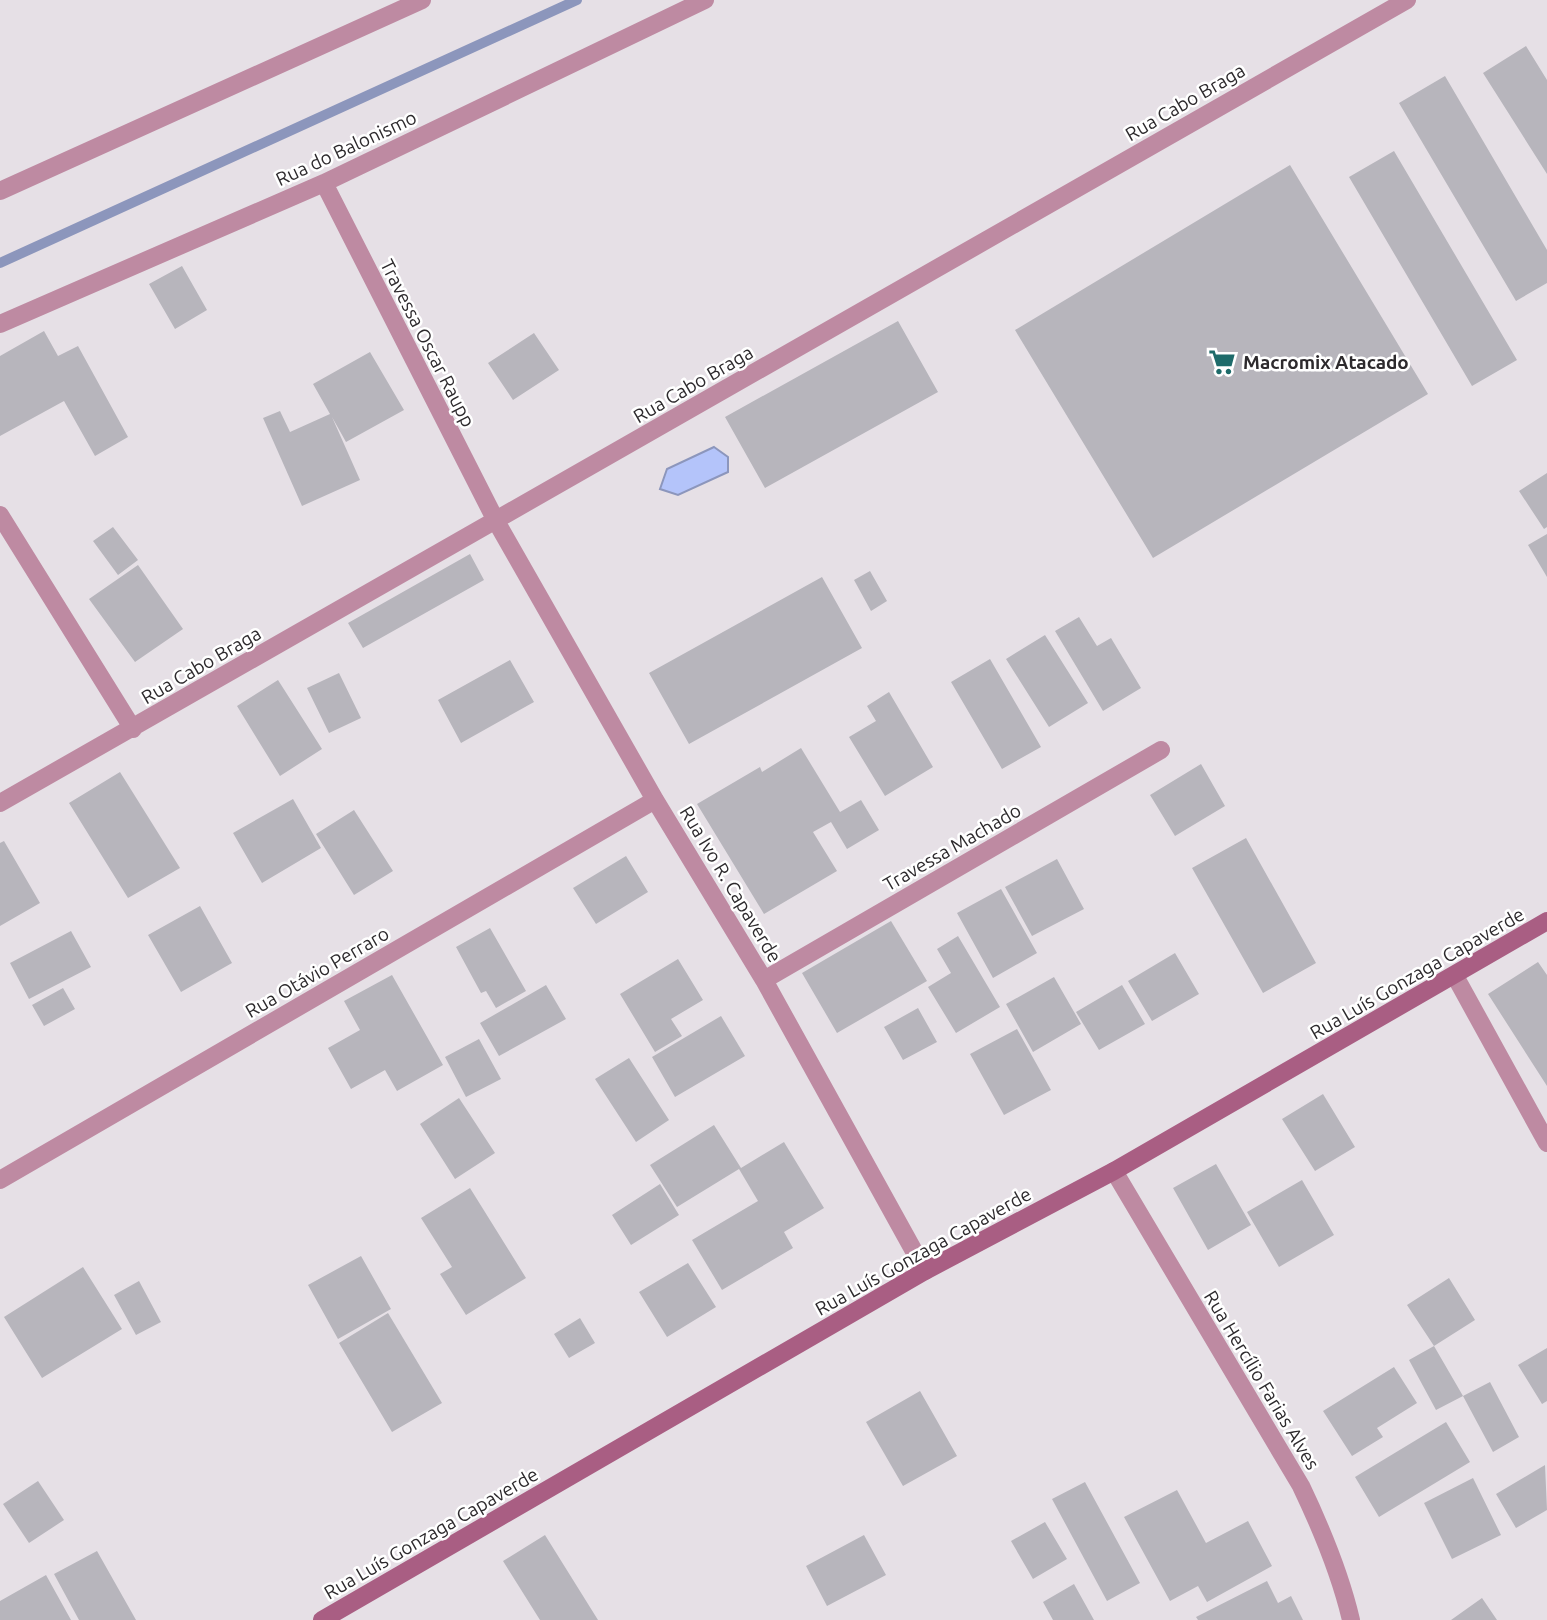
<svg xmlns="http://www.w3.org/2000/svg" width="1547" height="1620" viewBox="0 0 1547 1620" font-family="Ubuntu,sans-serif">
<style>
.water{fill:#b4c4fa;stroke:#8c96bc;stroke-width:2}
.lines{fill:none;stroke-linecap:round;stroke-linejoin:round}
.stream{stroke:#8c96bc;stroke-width:10}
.building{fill:#b7b5bc}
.street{stroke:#be8aa2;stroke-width:18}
.secondary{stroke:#a95e83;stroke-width:18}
.labels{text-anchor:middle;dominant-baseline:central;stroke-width:5;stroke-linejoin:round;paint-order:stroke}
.street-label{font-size:19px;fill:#2d2a2d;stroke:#fff}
.poi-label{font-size:19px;font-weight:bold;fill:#2d2a2d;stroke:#fff;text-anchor:start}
</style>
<rect width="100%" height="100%" fill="#e6e0e6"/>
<path class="water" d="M714 447 728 457V472L678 495 660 489 667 469Z"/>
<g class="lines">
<path class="stream" d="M0 263 577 0"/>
</g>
<path class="building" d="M1526 46 1547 80V174L1483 73Z
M1445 76 1547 250V283L1516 301 1399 103Z
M1394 151 1517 360 1472 386 1349 177Z
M1290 165 1428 394 1153 558 1015 330Z
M182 266 207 310 175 329 149 284Z
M898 321 938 392 765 488 725 417Z
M44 331 58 356 78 346 128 437 95 456 64 401 0 436V356Z
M534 333 559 370 513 400 488 363Z
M370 352 404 410 346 442 332 417 360 480 302 506 263 418 280 411 290 432 330 414 313 384Z
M1547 473V527L1544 529 1519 491Z
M113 527 138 560 118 575 93 541Z
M1547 534V577L1528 545Z
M470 554 484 580 363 648 348 623Z
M138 565 183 629 135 662 89 599Z
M870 571 887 601 871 611 854 580Z
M822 577 862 648 689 744 649 673Z
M1079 617 1097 646 1111 638 1141 688 1103 711 1055 631Z
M1045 635 1088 703 1049 727 1006 659Z
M990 659 1041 747 1002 769 951 682Z
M510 660 534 702 461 743 438 700Z
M339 673 361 718 329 733 307 688Z
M278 680 322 749 280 776 237 706Z
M889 692 933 767 885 796 849 737 876 721 867 706Z
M801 748 840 812 861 800 879 830 847 849 831 822 813 832 837 871 764 914 697 804 760 767 762 772Z
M1201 764 1225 806 1175 836 1150 795Z
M120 772 180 868 128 898 69 803Z
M293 799 321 848 262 883 233 833Z
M354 810 393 871 354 895 316 834Z
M1246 838 1316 963 1263 993 1192 868Z
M4 841 40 903 0 926V843Z
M626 856 648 892 596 924 573 888Z
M1057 859 1084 909 1032 936 1005 887Z
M1001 889 1037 953 993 978 957 913Z
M200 906 232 963 181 992 148 935Z
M891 921 927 981 837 1033 802 973Z
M490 928 526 991 496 1008 486 991 481 993 456 947Z
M71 931 91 967 29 999 10 963Z
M958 936 1000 1007 956 1033 928 987 951 973 937 949Z
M1175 953 1199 994 1152 1021 1128 981Z
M678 959 703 1000 671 1019 682 1036 655 1052 620 994Z
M1538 962 1547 975V1086L1488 994Z
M392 975 443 1065 397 1091 385 1070 351 1089 328 1048 360 1030 344 1001Z
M1054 977 1081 1024 1033 1052 1006 1004Z
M546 985 566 1019 499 1056 480 1023Z
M1122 985 1145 1024 1099 1050 1076 1012Z
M63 988 75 1009 44 1026 32 1005Z
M918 1008 937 1042 903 1060 884 1027Z
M721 1016 745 1056 675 1097 652 1057Z
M1017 1029 1051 1090 1004 1115 970 1054Z
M479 1039 501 1079 466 1097 445 1057Z
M629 1058 669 1120 636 1142 595 1079Z
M1323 1094 1355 1147 1315 1171 1282 1119Z
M459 1098 495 1153 455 1179 420 1124Z
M714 1125 741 1168 784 1142 824 1208 784 1232 793 1248 722 1290 692 1240 758 1201 739 1169 677 1207 650 1165Z
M1216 1164 1251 1225 1208 1250 1173 1188Z
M1302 1180 1334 1235 1279 1267 1247 1212Z
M660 1184 679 1215 631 1245 612 1215Z
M470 1188 526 1278 466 1315 440 1274 452 1267 421 1218Z
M361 1256 391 1309 338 1339 308 1285Z
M688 1263 716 1307 667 1337 639 1292Z
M83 1267 122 1329 42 1378 4 1317Z
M1449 1278 1475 1320 1434 1346 1463 1396 1490 1382 1519 1437 1493 1452 1463 1396 1436 1410 1409 1360 1434 1346 1407 1305Z
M139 1281 161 1322 136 1335 114 1295Z
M388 1313 442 1403 392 1432 339 1343Z
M580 1318 595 1343 569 1358 554 1334Z
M1547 1348V1401L1542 1404 1518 1365Z
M1394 1367 1417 1403 1377 1428 1383 1437 1352 1456 1323 1411Z
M920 1391 957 1456 903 1486 866 1422Z
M1446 1422 1470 1462 1379 1517 1355 1477Z
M1545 1465 1547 1510 1516 1528 1496 1494Z
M1473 1478 1501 1535 1452 1559 1424 1503Z
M38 1481 64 1520 29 1543 3 1504Z
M1085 1482 1140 1583 1107 1601 1052 1499Z
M1177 1490 1206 1543 1248 1521 1272 1566 1207 1602 1198 1586 1170 1601 1124 1517Z
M1045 1522 1067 1559 1033 1579 1011 1541Z
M545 1535 598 1620H540L503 1561Z
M864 1535 886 1575 827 1606 806 1566Z
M97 1551 136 1620H79L54 1574Z
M46 1575 71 1620H0V1601Z
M1267 1581 1278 1603 1291 1596 1303 1620H1198L1196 1617Z
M1074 1584 1094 1620H1053L1043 1602Z
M1482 1598 1497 1620H1451Z"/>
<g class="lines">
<path class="street" d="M324 183 496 521 655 800 764 980 925 1271
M0 191 422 0
M0 324 324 183 705 0
M0 515 133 729
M0 803 1407 0
M1455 976 1547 1143
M764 980 1161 750
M1114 1171 1301 1486C1322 1530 1340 1573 1351 1620
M0 1180 655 800"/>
<path class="secondary" d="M322 1620 925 1271 1114 1171 1547 921"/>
</g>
<defs>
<symbol id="supermarket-bare" viewBox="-9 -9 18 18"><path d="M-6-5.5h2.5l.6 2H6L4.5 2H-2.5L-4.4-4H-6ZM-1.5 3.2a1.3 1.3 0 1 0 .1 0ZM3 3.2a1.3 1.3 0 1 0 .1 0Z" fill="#1e6b6a" stroke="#fff" stroke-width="2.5" paint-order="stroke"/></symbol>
</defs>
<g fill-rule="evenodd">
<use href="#supermarket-bare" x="1203" y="343" width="38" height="38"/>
</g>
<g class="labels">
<g class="street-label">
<text transform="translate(1185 102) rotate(-30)">Rua Cabo Braga</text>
<text transform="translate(346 148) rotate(-25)">Rua do Balonismo</text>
<text transform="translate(428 343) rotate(63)">Travessa Oscar Raupp</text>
<text transform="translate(693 384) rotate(-30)">Rua Cabo Braga</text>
<text transform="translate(201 665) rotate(-30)">Rua Cabo Braga</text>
<text transform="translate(952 847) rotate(-30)">Travessa Machado</text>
<text transform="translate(731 884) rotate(59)">Rua Ivo R. Capaverde</text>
<text transform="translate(317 972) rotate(-30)">Rua Otávio Perraro</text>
<text transform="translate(1417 973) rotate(-30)">Rua Luís Gonzaga Capaverde</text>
<text transform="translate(923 1251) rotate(-29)">Rua Luís Gonzaga Capaverde</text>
<text transform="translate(1262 1380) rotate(59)">Rua Hercílio Farias Alves</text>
<text transform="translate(431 1533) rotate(-30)">Rua Luís Gonzaga Capaverde</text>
</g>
<g class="poi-label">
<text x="1243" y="362">Macromix Atacado</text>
</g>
</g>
</svg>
